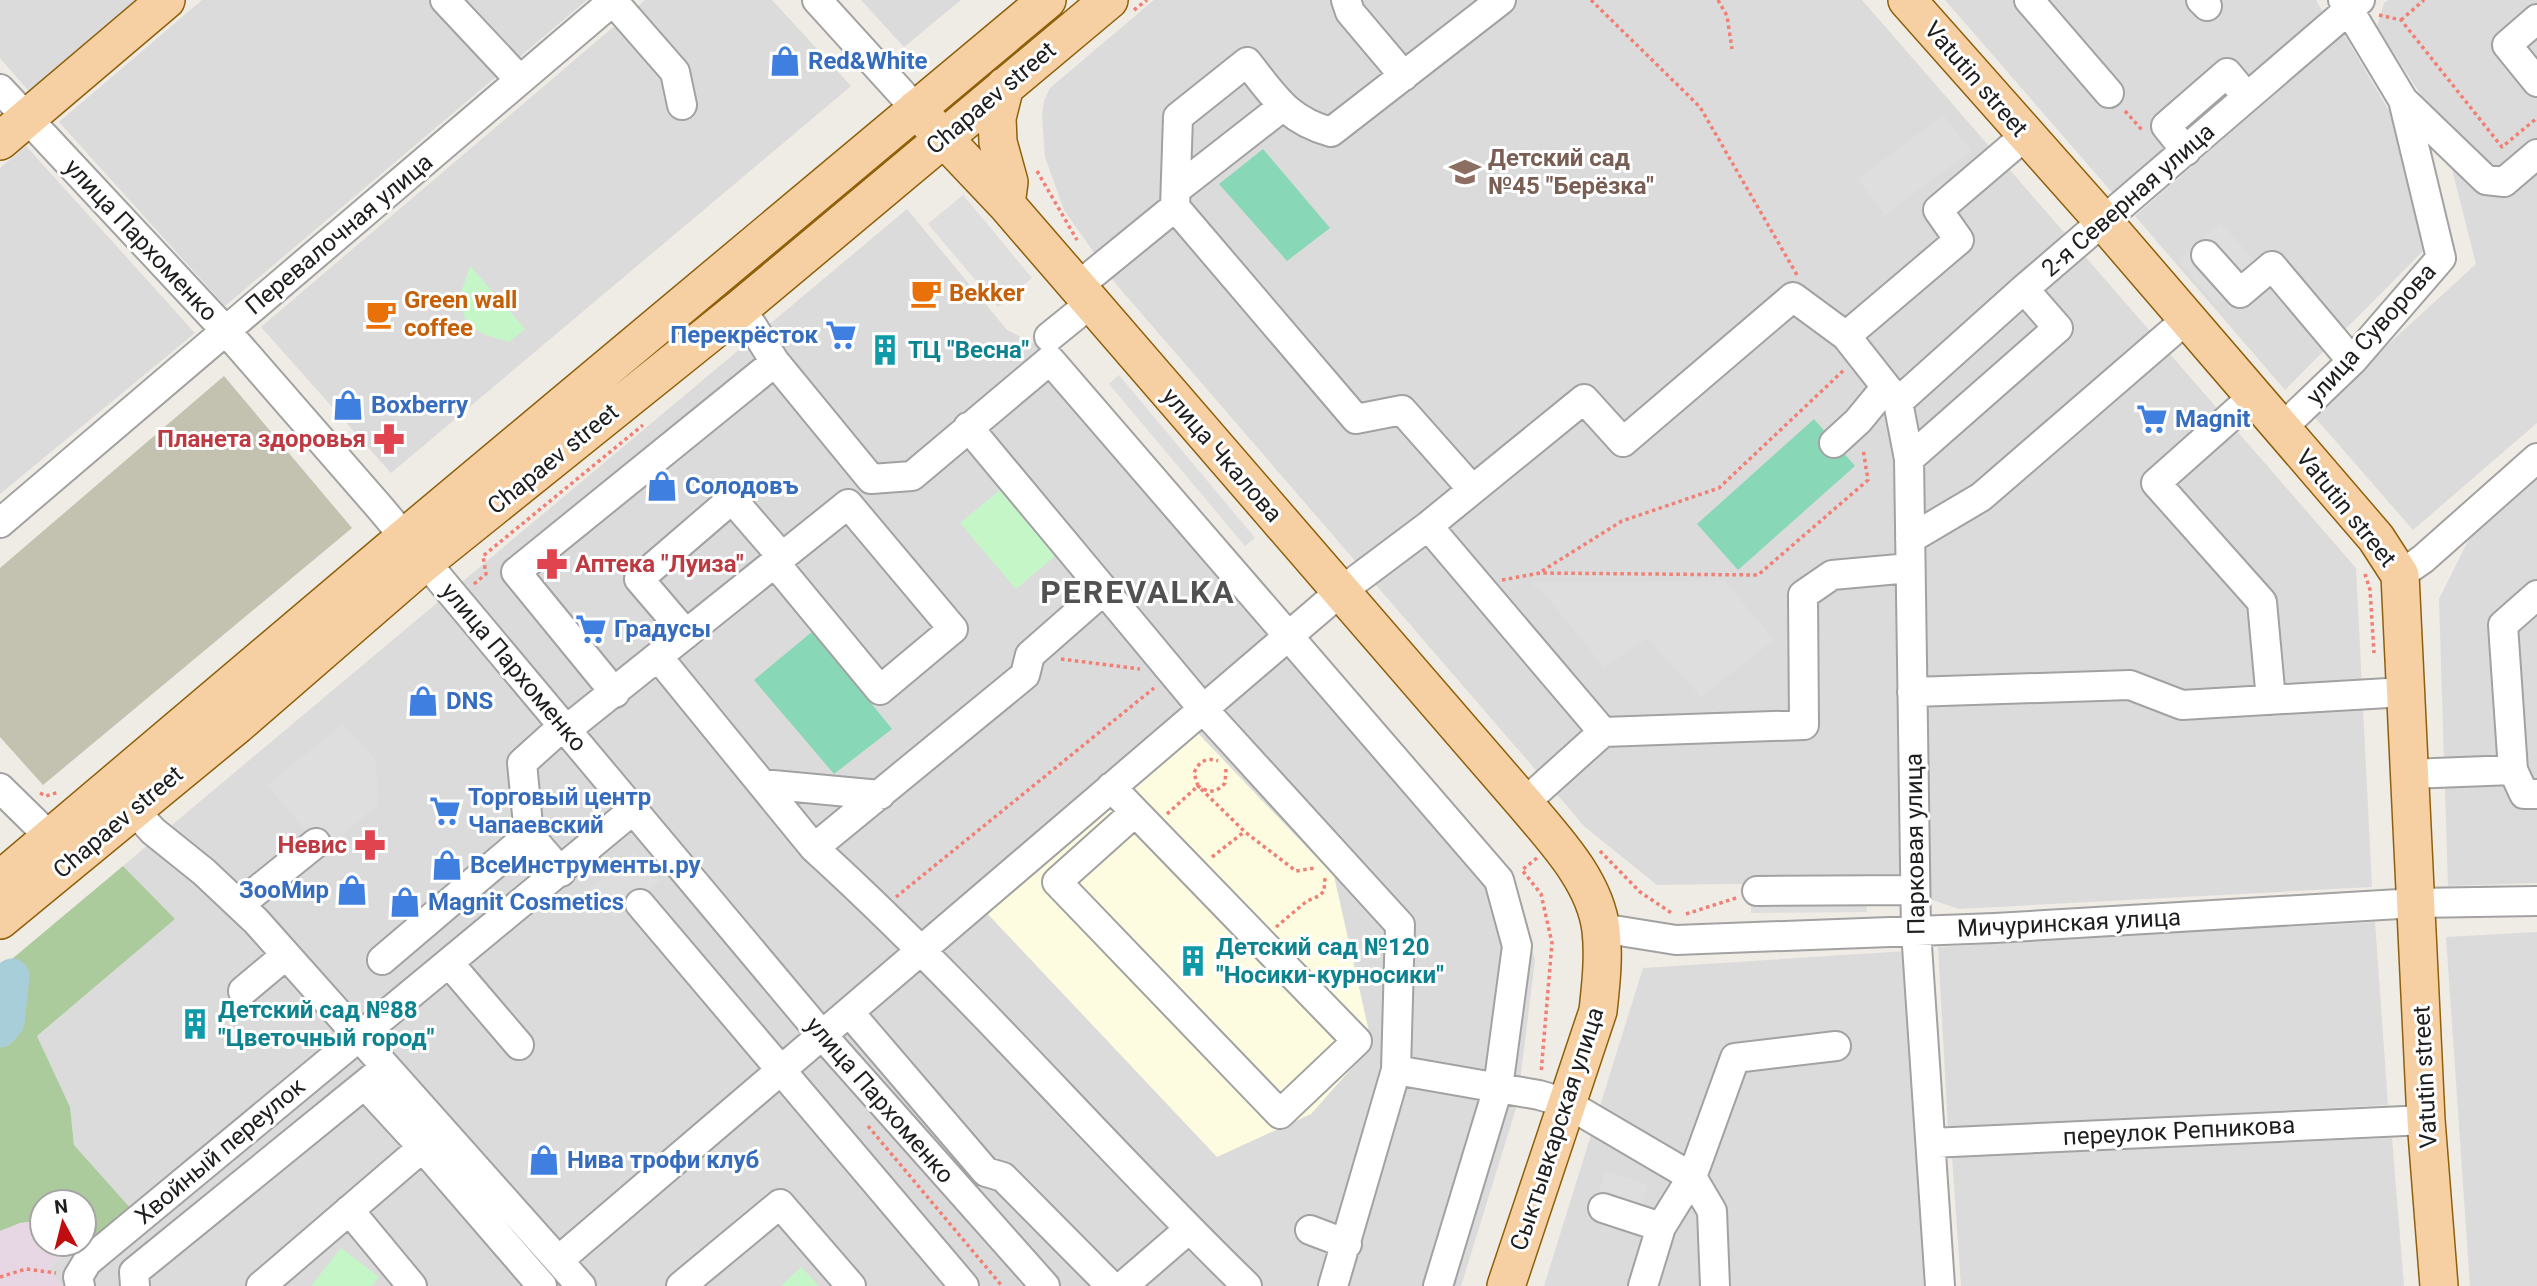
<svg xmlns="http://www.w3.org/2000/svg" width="2537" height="1286" viewBox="0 0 2537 1286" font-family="Roboto,sans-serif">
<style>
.residential{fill:#dcdbdb}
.industrial{fill:#e7d7e4}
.education{fill:#fdfce0}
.construction{fill:#c3c2b1}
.forest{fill:#abcb9c}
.park{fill:#c5f6c8}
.pitch{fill:#88d8b8}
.parking{fill:#dedede}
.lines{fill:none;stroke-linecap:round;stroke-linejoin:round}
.river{stroke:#a8cfd9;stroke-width:35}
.minor-casing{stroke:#a2a2a2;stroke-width:32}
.major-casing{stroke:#8f600a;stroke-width:40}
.path{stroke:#f17f74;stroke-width:3.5;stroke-dasharray:3.5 3.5;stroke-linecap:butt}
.minor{stroke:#fff;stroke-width:28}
.major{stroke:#f6d0a3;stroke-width:37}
.labels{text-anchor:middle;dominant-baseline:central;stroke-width:6;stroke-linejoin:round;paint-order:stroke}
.shop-label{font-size:24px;font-weight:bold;fill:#366cbe;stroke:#fff;text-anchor:start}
.street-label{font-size:24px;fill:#1e1e1e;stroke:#fff}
.education-label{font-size:24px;font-weight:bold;fill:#785e54;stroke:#fff;text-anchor:start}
.food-label{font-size:24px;font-weight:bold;fill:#c56008;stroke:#fff;text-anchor:start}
.culture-label{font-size:24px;font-weight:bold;fill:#0d838f;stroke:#fff;text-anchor:start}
.health-label{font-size:24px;font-weight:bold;fill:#be3a42;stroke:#fff;text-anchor:end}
.district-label{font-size:32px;font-weight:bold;letter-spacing:2px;fill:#515151;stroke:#fff}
</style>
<rect width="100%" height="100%" fill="#efebe5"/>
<path class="residential" d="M0 0H144L32 95 0 58Z
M202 0H587L225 306 59 122Z
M645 0H772L851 86 391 473 261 327Z
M861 0H961L904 47Z
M1154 0H1862L2356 568 2372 887 1959 909 1880 882 1657 885 1585 827 1116 284 1064 210 1045 157 1042 116 1044 101 1050 88Z
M1945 0H2316L2325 16 2116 197Z
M2388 0H2537V423L2413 530 2312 414 2476 264 2441 126 2377 27 2384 3Z
M2344 34 2392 116 2424 250 2285 390 2135 216Z
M26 146 195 333 0 494V168Z
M907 209 1007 330 1063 358 1512 876 1535 960 1517 1105 1461 1286H63L47 1269 78 1244 84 1243 93 1247 133 1211 74 1145 70 1107 37 1036 175 919 123 866Z
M2537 480V883L2448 886 2439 599 2469 539Z
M2375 922 2388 1105 1948 1128 1938 947Z
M2537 932V1286H2470L2446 937Z
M1907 951 1923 1185 1926 1286H1544L1643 968Z
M2392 1138 2404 1286H1961L1952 1156Z"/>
<path class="industrial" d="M42 1220V1244H78L48 1268 63 1286H0V1231L20 1223Z"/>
<path class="education" d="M1192 727 1334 876 1372 1045 1311 1114 1217 1157 983 909Z"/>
<path class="construction" d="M224 376 352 528 43 785 0 737V568Z"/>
<path class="forest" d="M123 866 175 919 37 1036 70 1107 74 1145 133 1211 93 1247 84 1243V1202H42V1220L20 1223 0 1231V969Z"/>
<path class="park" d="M470 266 525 329 509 342 485 335 466 324 460 296Z
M1000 490 1055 556 1016 589 960 523Z
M341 1248 379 1277 372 1286H311Z
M801 1267 819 1286H781Z"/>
<path class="pitch" d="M1263 149 1330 228 1287 261 1219 184Z
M1814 419 1855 466 1738 570 1697 524Z
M813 631 892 729 834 774 754 680Z"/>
<path class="parking" d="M1943 115 1971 151 1885 215 1858 179Z
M963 195 1032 278 998 307 928 224Z
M2221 223 2261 268 2217 306 2178 260Z
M1119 375 1255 538 1245 546 1109 384Z
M1725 581 1774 640 1701 697 1647 638 1604 667 1547 597 1530 582Z
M343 724 376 760 378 804 324 852 267 785Z
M634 852 661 880 615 917 589 889Z
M1751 895H1866L1867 912 1751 913Z
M1606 1171 1648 1185 1633 1226 1591 1211Z"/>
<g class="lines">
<path class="river" d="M0 1030 7 1022 12 976"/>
<defs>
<path id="minor" d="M445 0 520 80
M817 0 916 109
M1346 0 1350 12 1404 76
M2029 0 2109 93
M2201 0 2207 6
M613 1 675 72 682 105
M2537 19 2507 45 2537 82
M0 89 226 331 381 509 822 1035 1045 1286
M2403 100 2486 180 2504 182 2537 154
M2186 151 2166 126 2227 73 2247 97
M1177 189 1282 107
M1175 207 1356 419 1402 410 1472 489
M2206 255 2240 293 2272 266 2352 361
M1077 287 1175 207 1178 117 1247 62C1274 96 1287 120 1331 132L1501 0
M1846 336 1959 240 1938 210 2026 135
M1049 337 1091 303
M775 362 871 479 912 476 1050 360 1499 880 1517 946 1498 1088 1438 1286
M2254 396 2156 483 2262 602 2271 700
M1898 402 2024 289 2360 0
M968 427 1203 709 1400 925 1396 1070 1333 1286
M2281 429 2352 361 2441 258 2403 100 2343 0
M1834 443 1858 421 1886 387
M1909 459 2058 328 2024 289
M0 523 614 0
M1428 526 1603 732 1524 803
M1910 539 1981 497 2187 319
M2400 575 2423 559 2537 458
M686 634 639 579 732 499 782 557
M659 658 814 848 1025 675 1030 655 1104 590
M1912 692 2130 685 2182 705 2405 692
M615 693 516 572 775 362 741 308
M566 730 848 504 953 629 880 690 775 563
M1603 732 1804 725 1803 595 1832 575 1910 568
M2513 770 2503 625 2537 595
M2409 774 2513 770 2524 794H2537
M762 784 880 795
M1111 787 1357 1041 1280 1114 1057 882 1134 813
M0 788 50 837
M134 810 153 831 204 872 256 921 581 1286
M814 848C966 986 1100 1143 1247 1286
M561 872 529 835 522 763 563 726
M1757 891 1915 890
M640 904 964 1286
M239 905 316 843
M1601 928 1676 940 1995 928 2416 903 2537 901
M382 960 529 835
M449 963 519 1045
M243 991 286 955
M849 1012 986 1172 1003 1177 1111 1286
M1396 1070 1539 1095 1566 1103 1692 1177 1712 1211 1715 1286
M365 1085 423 1148 542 1286
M1931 1143 2426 1120
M1603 1208 1661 1227
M349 1210 412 1286
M1310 1230 1347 1244
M559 1260 1340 592 1428 526 1584 399 1623 442 1793 297 1846 336 1898 402 1909 459 1916 931 1940 1286
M80 1286 78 1277 87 1262 99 1252 633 810
M135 1286 134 1272 386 1067
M261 1286 437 1135
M681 1286 780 1204 851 1286
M1123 1286 1189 1229
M1643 1286 1661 1227 1692 1177 1735 1058 1836 1046"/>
<path id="major" d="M1907 0 2104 222 2376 538 2400 575 2426 1120 2439 1286
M1005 86 997 118 998 142 1009 182 1006 204
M916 109 1006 204 1524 803C1555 840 1595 881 1601 930 1604 957 1601 984 1598 1011L1506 1286
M0 141 166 0
M0 880 405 537 1047 0
M0 920 237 725 425 562 741 308 1109 0"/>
</defs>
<use href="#minor" class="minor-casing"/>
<use href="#major" class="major-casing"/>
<path class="path" d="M1591 0 1700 107 1797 275
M1718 0 1727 16 1732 49
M1134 10 1147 0
M2379 15 2401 20 2502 147 2537 118
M2401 20 2424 0
M2125 111 2143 131
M1037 171 1077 240
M1542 571 1622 521 1719 488 1845 369
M2365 574 2370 590 2374 653
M1502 580 1540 573 1758 575 1868 480 1863 449
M474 584 486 574 483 556 643 425
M1061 659 1140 669
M1226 769 1225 783C1217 793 1208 793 1198 786L1245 832 1296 871 1315 868
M40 793 46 796 59 792
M1167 814 1198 786 1194 773C1199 761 1207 757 1218 761
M1600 851 1640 892 1673 914
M1212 857 1244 832
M1537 858 1522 870 1541 894 1552 943 1541 1073
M896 897 1154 688
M1686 914 1736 898
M1276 927 1307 901 1319 896 1324 891 1325 878
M868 1126 1002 1286
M0 1277 26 1269 56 1273"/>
<use href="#minor" class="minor"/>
<use href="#major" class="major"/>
</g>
<defs>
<symbol id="shop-bare" viewBox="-9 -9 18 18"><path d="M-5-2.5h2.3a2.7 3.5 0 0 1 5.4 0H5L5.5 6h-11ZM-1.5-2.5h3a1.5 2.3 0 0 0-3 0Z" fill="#3f7fe0" stroke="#fff" stroke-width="2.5" paint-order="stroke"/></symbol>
<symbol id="school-bare" viewBox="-9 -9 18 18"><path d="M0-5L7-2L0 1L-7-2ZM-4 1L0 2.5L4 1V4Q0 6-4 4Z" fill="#8d6e63" stroke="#fff" stroke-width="2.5" paint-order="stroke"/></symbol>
<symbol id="cafe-bare" viewBox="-9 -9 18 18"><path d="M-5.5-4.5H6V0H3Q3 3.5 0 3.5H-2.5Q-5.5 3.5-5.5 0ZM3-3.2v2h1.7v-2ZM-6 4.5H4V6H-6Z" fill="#e8710a" stroke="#fff" stroke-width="2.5" paint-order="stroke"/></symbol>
<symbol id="supermarket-bare" viewBox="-9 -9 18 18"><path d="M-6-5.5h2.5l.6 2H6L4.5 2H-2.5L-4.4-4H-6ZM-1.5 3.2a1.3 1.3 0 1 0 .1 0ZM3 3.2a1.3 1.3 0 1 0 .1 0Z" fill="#3f7fe0" stroke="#fff" stroke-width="2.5" paint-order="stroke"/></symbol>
<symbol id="building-bare" viewBox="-9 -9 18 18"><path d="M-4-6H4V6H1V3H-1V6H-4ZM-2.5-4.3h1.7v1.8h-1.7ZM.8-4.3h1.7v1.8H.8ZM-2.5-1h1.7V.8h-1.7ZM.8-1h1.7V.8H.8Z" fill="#0f9aa8" stroke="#fff" stroke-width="2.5" paint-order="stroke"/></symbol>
<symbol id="pharmacy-bare" viewBox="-9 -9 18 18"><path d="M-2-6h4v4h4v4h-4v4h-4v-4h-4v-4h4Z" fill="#e0444e" stroke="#fff" stroke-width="2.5" paint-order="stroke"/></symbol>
</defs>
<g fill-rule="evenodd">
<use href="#shop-bare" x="763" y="39" width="44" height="44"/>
<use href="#school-bare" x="1443" y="150" width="44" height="44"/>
<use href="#cafe-bare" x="904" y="271" width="44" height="44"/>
<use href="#cafe-bare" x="359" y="292" width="44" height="44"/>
<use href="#supermarket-bare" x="819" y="313" width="44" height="44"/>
<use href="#building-bare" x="863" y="328" width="44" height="44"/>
<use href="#shop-bare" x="326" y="383" width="44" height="44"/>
<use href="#supermarket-bare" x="2130" y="397" width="44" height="44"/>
<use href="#pharmacy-bare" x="367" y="417" width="44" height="44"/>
<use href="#shop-bare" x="640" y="464" width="44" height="44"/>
<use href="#pharmacy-bare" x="530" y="542" width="44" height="44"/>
<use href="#supermarket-bare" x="569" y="607" width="44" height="44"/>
<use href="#shop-bare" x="401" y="679" width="44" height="44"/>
<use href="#supermarket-bare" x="423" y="789" width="44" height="44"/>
<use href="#pharmacy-bare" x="348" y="823" width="44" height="44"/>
<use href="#shop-bare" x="425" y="843" width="44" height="44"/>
<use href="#shop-bare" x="330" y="868" width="44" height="44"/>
<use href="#shop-bare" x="383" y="880" width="44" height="44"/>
<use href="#building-bare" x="1171" y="939" width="44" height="44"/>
<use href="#building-bare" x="173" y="1002" width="44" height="44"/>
<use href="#shop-bare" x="522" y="1138" width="44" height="44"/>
</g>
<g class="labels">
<g class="shop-label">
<text x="808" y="61">Red&amp;White</text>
<text x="818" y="335" text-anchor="end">Перекрёсток</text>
<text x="371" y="405">Boxberry</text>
<text x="2175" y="419">Magnit</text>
<text x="685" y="486">Солодовъ</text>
<text x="614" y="629">Градусы</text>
<text x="446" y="701">DNS</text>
<text x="468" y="797">Торговый центр<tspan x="468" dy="28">Чапаевский</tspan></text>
<text x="470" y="865">ВсеИнструменты.ру</text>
<text x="329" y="890" text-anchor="end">ЗооМир</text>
<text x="428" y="902">Magnit Cosmetics</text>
<text x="567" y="1160">Нива трофи клуб</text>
</g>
<g class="street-label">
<text transform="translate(1976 79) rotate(49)">Vatutin street</text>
<text transform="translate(991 98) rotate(-40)">Chapaev street</text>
<text transform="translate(2128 200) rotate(-41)">2-я Северная улица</text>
<text transform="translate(339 234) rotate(-40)">Перевалочная улица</text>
<text transform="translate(141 240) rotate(47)">улица Пархоменко</text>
<text transform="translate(2371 334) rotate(-48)">улица Суворова</text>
<text transform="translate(1222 455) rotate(49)">улица Чкалова</text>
<text transform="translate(553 459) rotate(-39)">Chapaev street</text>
<text transform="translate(2346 508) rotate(51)">Vatutin street</text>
<text transform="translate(514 667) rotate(50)">улица Пархоменко</text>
<text transform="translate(118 822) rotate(-40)">Chapaev street</text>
<text transform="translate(1915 844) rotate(-91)">Парковая улица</text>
<text transform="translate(2069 923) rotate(-3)">Мичуринская улица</text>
<text transform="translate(2425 1077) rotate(-93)">Vatutin street</text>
<text transform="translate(880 1100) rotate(49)">улица Пархоменко</text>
<text transform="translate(1557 1129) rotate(-72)">Сыктывкарская улица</text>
<text transform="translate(2179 1131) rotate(-3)">переулок Репникова</text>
<text transform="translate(220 1151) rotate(-40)">Хвойный переулок</text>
</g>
<g class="education-label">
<text x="1488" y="158">Детский сад<tspan x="1488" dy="28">№45 "Берёзка"</tspan></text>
</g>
<g class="food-label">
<text x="949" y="293">Bekker</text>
<text x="404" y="300">Green wall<tspan x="404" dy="28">coffee</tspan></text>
</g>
<g class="culture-label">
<text x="908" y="350">ТЦ "Весна"</text>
<text x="1216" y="947">Детский сад №120<tspan x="1216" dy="28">"Носики-курносики"</tspan></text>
<text x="218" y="1010">Детский сад №88<tspan x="218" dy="28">"Цветочный город"</tspan></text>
</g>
<g class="health-label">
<text x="366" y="439">Планета здоровья</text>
<text x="575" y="564" text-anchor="start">Аптека "Луиза"</text>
<text x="347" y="845">Невис</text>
</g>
<g class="district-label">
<text x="1138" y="592">PEREVALKA</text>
</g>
</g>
<g transform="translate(63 1223) rotate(353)"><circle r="33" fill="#ffffff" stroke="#a5a5a5" stroke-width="2"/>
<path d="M0-5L12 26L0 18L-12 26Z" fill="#bf0d10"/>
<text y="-10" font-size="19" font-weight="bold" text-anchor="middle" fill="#1e1e1e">N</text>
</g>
</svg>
